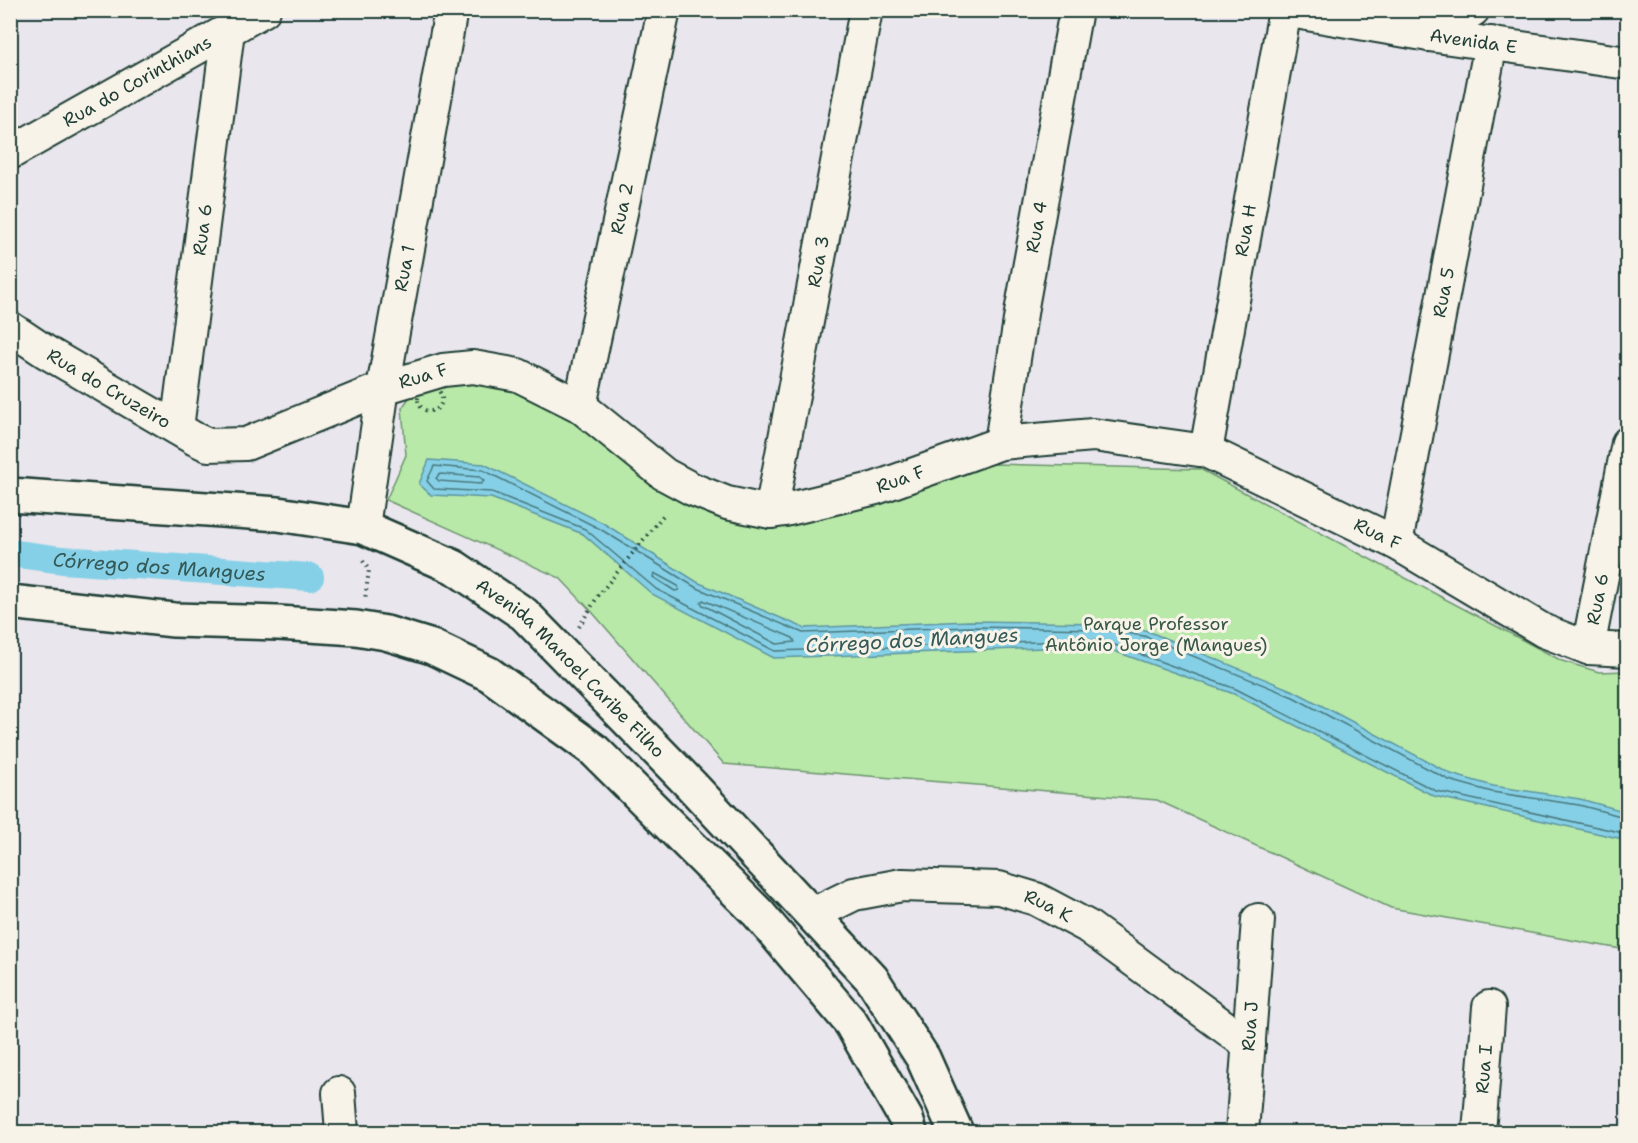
<svg xmlns="http://www.w3.org/2000/svg" width="1638" height="1143" viewBox="0 0 1638 1143" font-family="'Shantell Sans',sans-serif">
<style>
.green{fill:#b8e9a8;stroke:#6c936e;stroke-width:1.5}
.water{fill:#86d0e7;stroke:#5d959f;stroke-width:1.5}
.lines{fill:none;stroke-linecap:round;stroke-linejoin:round}
.shore{stroke:#48787c;stroke-width:1.5}
.canal{stroke:#86d0e7;stroke-width:28}
.minor-casing{stroke:#1f3d34;stroke-width:36}
.major-casing{stroke:#1f3d34;stroke-width:38}
.path{stroke:#1f3d34;stroke-width:4;stroke-dasharray:1.5 4.5;stroke-linecap:butt}
.minor{stroke:#f7f3e8;stroke-width:32}
.major{stroke:#f7f3e8;stroke-width:33}
.labels{text-anchor:middle;dominant-baseline:central;stroke-width:6;stroke-linejoin:round;paint-order:stroke}
.street-label{font-size:18px;fill:#1f3d34;stroke:#f7f3e8}
.park-label{font-size:18px;fill:#365745;stroke:#f7f3e8}
.water-label{font-size:20px;font-style:italic;fill:#345a58;stroke:#f7f3e8}
</style>
<rect width="100%" height="100%" fill="#e9e6ed"/>
<filter id="ink" filterUnits="userSpaceOnUse"><feTurbulence type="fractalNoise" baseFrequency=".0167" numOctaves="2"/><feDisplacementMap in="SourceGraphic" scale="12" xChannelSelector="R" yChannelSelector="G"/><feConvolveMatrix kernelMatrix="1 2 1 2 8 2 1 2 1" color-interpolation-filters="sRGB"/></filter>
<g filter="url(#ink)">
<path class="green" d="M488 382 546 401 598 433 662 491 725 519 993 464 1200 469 1562 661 1599 672 1627 671V950L1391 908 1157 800 724 764 593 613 560 578 386 500 406 455 402 408 418 385Z"/>
<path class="water" d="M429 460 484 464 603 523 697 582 804 628 969 621 1099 623 1145 630 1296 692 1451 774 1493 786 1580 799 1627 812V840L1434 796 1234 694 1100 646 774 658 652 594 583 534 491 498 431 495 419 484Z"/>
<g class="lines">
<path class="shore" d="M440 474 480 477 484 481 481 484 439 481 436 478Z
M654 573 678 586 679 590 675 591 653 577Z
M703 600 793 638 795 642 777 644 703 605 701 603Z
M1628 818 1579 805 1492 792 1449 780 1293 697 1144 636 1098 629 969 627 803 633 695 587 600 529 483 470 434 466 427 481 434 489 492 492 585 529 656 589 775 651 1101 640 1236 689 1436 791 1628 834"/>
<path class="canal" id="s1" d="M10 553 62 560 310 577"/>
<defs>
<g id="minor">
<path id="s2" d="M1284 10 1429 35 1628 63"/>
<path d="M1429 35 1473 10"/>
<path id="s3" d="M10 153 264 10"/>
<path id="s4" d="M10 328 46 352 195 439 208 445 246 444 383 388 443 370 473 367 518 375 580 406 664 474 692 489 727 503 771 512 785 510 876 488 1001 443 1093 435 1206 451 1396 543 1544 631 1588 648 1628 650"/>
<path id="s5" d="M580 406 664 10"/>
<path id="s6" d="M177 428 228 31"/>
<path id="s7" d="M1001 443 1022 307 1076 10"/>
<path id="s8" d="M1206 451 1285 10"/>
<path id="s9" d="M771 512 866 10"/>
<path id="s10" d="M363 527 383 388 451 10"/>
<path id="s11" d="M1396 543 1491 43"/>
<path id="s12" d="M1588 648 1628 443"/>
<path id="s13" d="M813 914 854 894 902 885 999 888 1036 899 1087 926 1249 1045"/>
<path d="M339 1093 342 1132"/>
<path id="s14" d="M1242 1132 1258 920"/>
<path id="s15" d="M1479 1132 1489 1007"/>
</g>
<g id="major">
<path id="s16" d="M10 495 278 514 363 527 454 567 524 614 691 785 872 979 923 1058 956 1132"/>
<path d="M10 602 174 620 278 623 356 628 386 633 432 647 489 674 594 750 758 913 851 1023 906 1119 910 1132"/>
</g>
</defs>
<use href="#minor" class="minor-casing"/>
<use href="#major" class="major-casing"/>
<path class="path" d="M418 399a12 12 0 1 1 24 0a12 12 0 1 1-24 0Z
M363 561 369 570 365 599
M579 627 598 596 665 513"/>
<use href="#minor" class="minor"/>
<use href="#major" class="major"/>
</g>
</g>
<g class="labels">
<g class="street-label">
<text stroke="none"><textPath href="#s2" startOffset="192">Avenida E</textPath></text>
<text stroke="none"><textPath href="#s3" startOffset="146">Rua do Corinthians</textPath></text>
<text stroke="none"><textPath href="#s5" startOffset="202">Rua 2</textPath></text>
<text stroke="none"><textPath href="#s7" startOffset="219">Rua 4</textPath></text>
<text stroke="none"><textPath href="#s6" startOffset="200">Rua 6</textPath></text>
<text stroke="none"><textPath href="#s8" startOffset="224">Rua H</textPath></text>
<text stroke="none"><textPath href="#s9" startOffset="255">Rua 3</textPath></text>
<text stroke="none"><textPath href="#s10" startOffset="262">Rua 1</textPath></text>
<text stroke="none"><textPath href="#s11" startOffset="255">Rua 5</textPath></text>
<text stroke="none"><textPath href="#s4" startOffset="458">Rua F</textPath></text>
<text stroke="none"><textPath href="#s4" startOffset="116">Rua do Cruzeiro</textPath></text>
<text stroke="none"><textPath href="#s4" startOffset="980">Rua F</textPath></text>
<text stroke="none"><textPath href="#s4" startOffset="1484">Rua F</textPath></text>
<text stroke="none"><textPath href="#s12" startOffset="50">Rua 6</textPath></text>
<text stroke="none"><textPath href="#s16" startOffset="609">Avenida Manoel Caribe Filho</textPath></text>
<text stroke="none"><textPath href="#s13" startOffset="244">Rua K</textPath></text>
<text stroke="none"><textPath href="#s14" startOffset="106">Rua J</textPath></text>
<text stroke="none"><textPath href="#s15" startOffset="63">Rua I</textPath></text>
</g>
<g class="park-label">
<text x="1156" y="624">Parque Professor<tspan x="1156" dy="21">Antônio Jorge (Mangues)</tspan></text>
</g>
<g class="water-label">
<text stroke="none"><textPath href="#s1" startOffset="150">Córrego dos Mangues</textPath></text>
<text transform="translate(912 640) rotate(-3)">Córrego dos Mangues</text>
</g>
</g>
<rect width="1638" height="1143" fill="none" stroke="#f7f3e8" stroke-width="36"/>
<rect x="18" y="18" width="1602" height="1107" fill="none" stroke="#1f3d34" stroke-width="2" filter="url(#ink)"/>
</svg>
